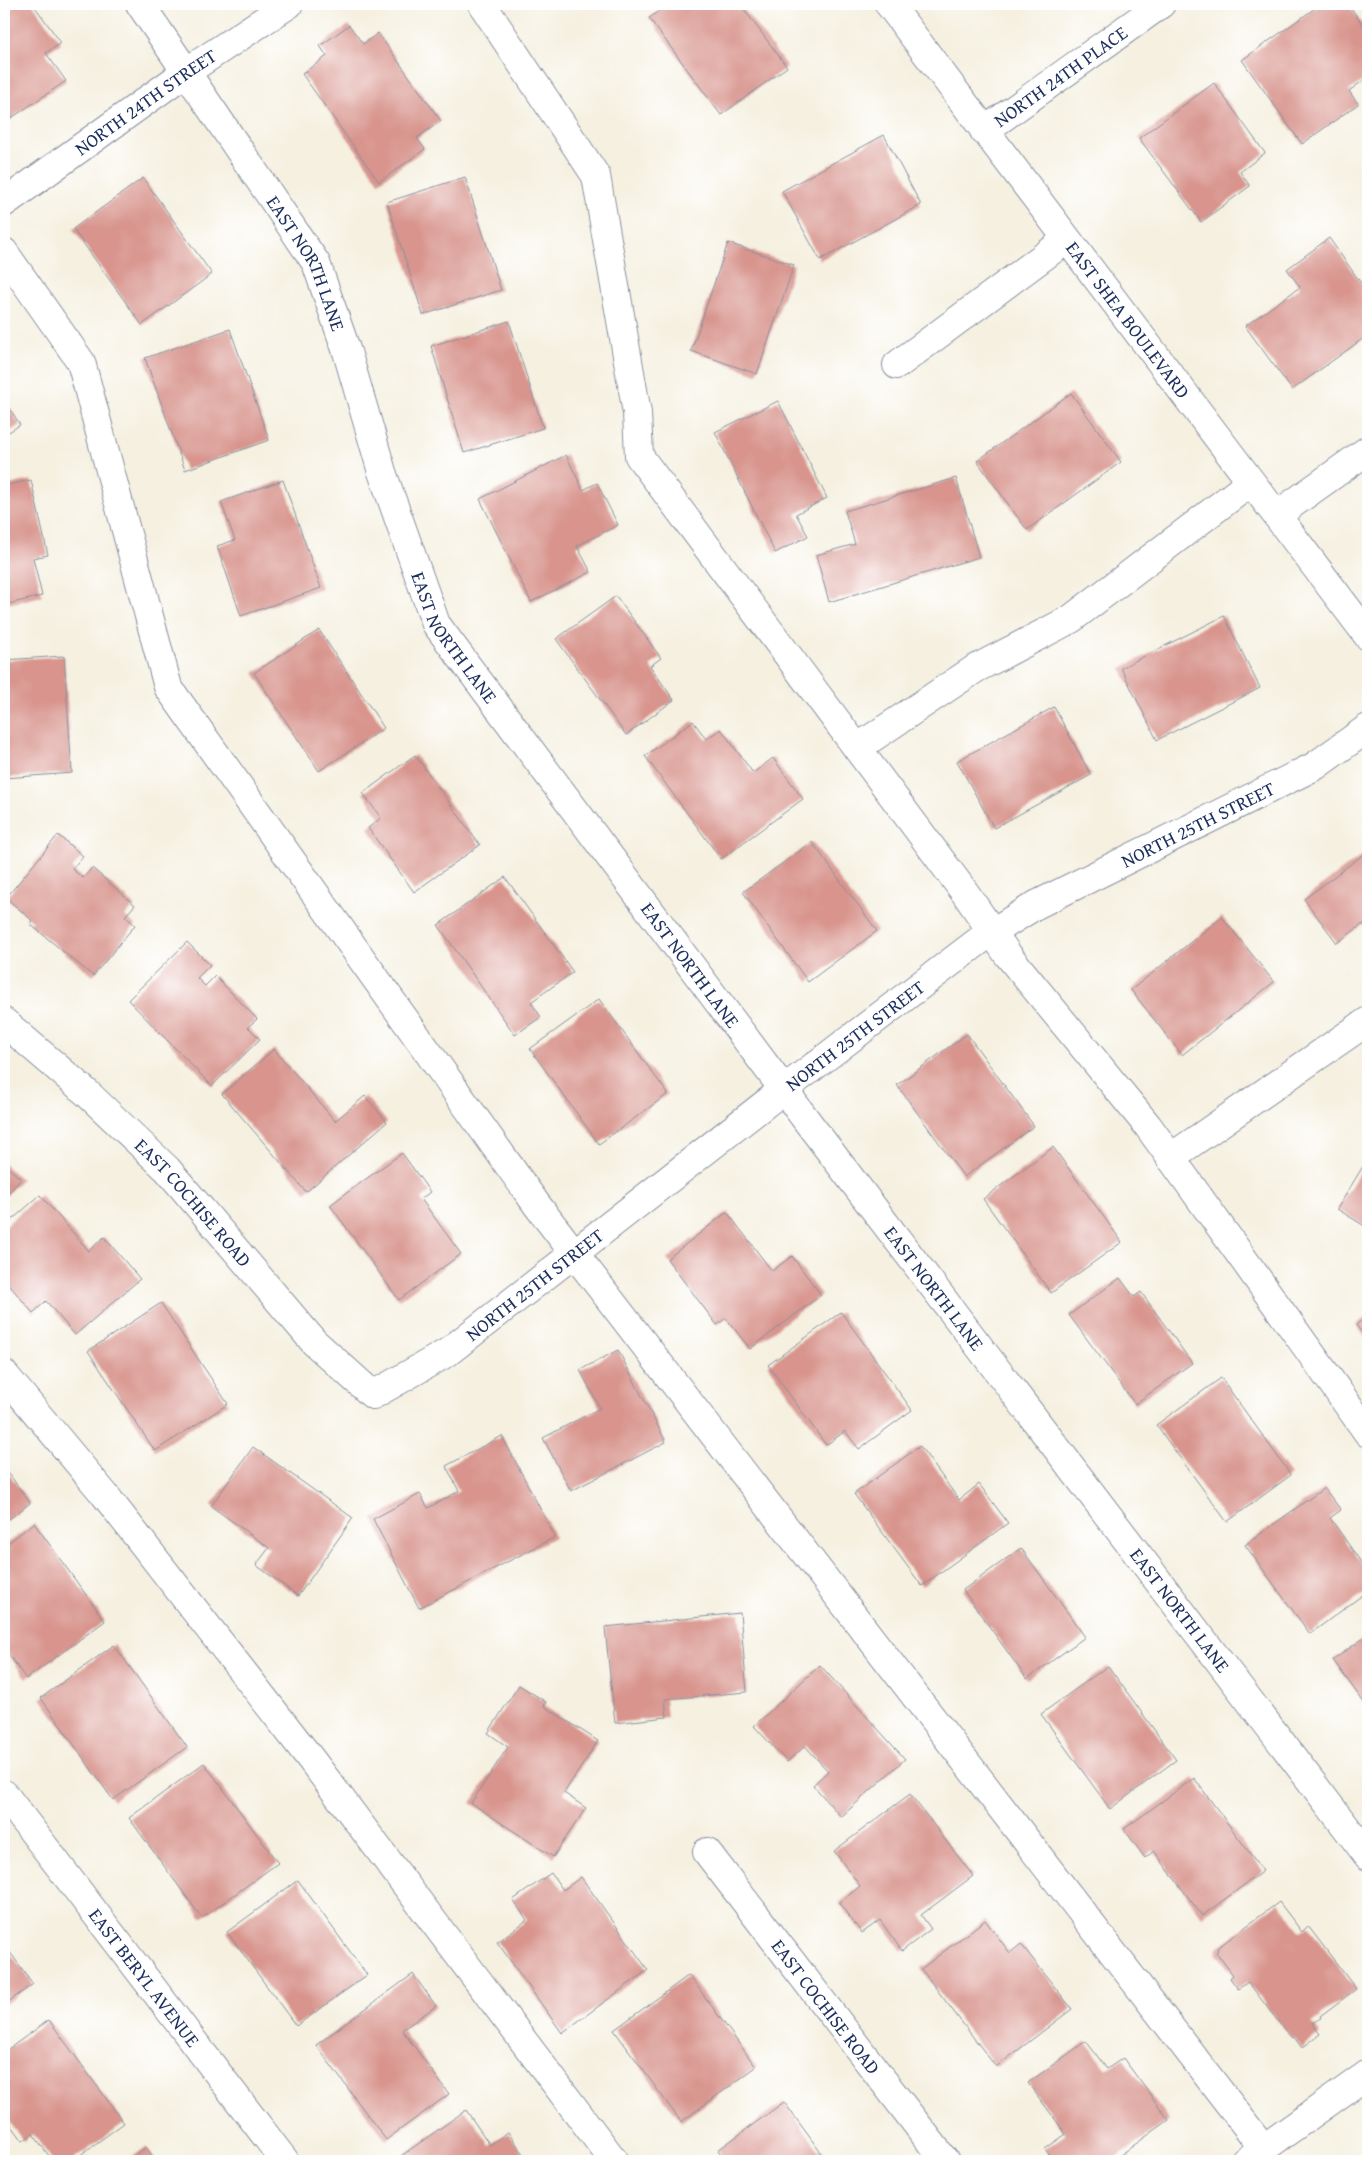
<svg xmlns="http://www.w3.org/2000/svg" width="1372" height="2165" viewBox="0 0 1372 2165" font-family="'Gentium Book Plus',serif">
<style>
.building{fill:#d8948d}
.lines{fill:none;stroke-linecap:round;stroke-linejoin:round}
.minor-casing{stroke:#88909f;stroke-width:30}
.minor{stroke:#fff;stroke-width:28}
.labels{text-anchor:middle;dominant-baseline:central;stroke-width:5;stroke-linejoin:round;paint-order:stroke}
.street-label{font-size:19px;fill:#1b2f5e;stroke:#fff}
</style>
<rect width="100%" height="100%" fill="#fff"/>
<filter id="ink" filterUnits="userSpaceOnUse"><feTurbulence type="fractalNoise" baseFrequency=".02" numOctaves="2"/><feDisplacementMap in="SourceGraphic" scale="10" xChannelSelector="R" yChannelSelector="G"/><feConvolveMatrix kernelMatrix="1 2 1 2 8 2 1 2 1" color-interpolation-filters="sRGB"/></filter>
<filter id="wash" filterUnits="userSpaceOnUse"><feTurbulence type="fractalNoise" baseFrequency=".0096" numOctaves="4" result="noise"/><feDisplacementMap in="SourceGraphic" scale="20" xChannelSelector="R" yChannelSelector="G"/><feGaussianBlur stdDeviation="1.12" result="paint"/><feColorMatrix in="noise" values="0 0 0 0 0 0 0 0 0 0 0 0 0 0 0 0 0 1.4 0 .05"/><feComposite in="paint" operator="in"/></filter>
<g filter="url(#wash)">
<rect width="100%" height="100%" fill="#f5f0e0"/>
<g id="blocks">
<path class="building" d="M4 4H33L61 43 46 53 66 81 4 123Z
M669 4H740L787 67 721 115 649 18Z
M1321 4H1348L1368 32V77L1349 91 1358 104 1302 144 1242 60Z
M349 25 363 44 378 33 441 121 417 138 425 149 379 182 302 74 327 56 320 46Z
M1214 83 1265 153 1240 172 1250 186 1201 222 1139 138Z
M884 135 921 205 820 260 782 191Z
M465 177 501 290 423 315 387 202Z
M143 178 212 274 142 325 73 229Z
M1329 238 1368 293V335L1292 390 1245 326 1300 287 1287 269Z
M728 243 794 265 757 374 691 351Z
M509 321 543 428 464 453 431 346Z
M230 329 269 440 185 470 145 358Z
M1071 393 1121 462 1027 530 977 461Z
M4 399 20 425 4 435Z
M778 401 827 498 796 514 808 536 775 553 715 432Z
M566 455 583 490 597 483 618 525 577 546 591 572 531 602 480 499Z
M956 478 979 557 829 602 816 555 855 544 845 511Z
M31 480 48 555 33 558 42 596 4 605V486Z
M283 480 321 588 241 616 217 546 235 540 221 502Z
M616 596 661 658 650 666 674 700 626 735 556 639Z
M1224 616 1260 688 1157 740 1121 668Z
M319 630 384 728 319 771 254 673Z
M64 656 72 773 4 778V660Z
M1054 707 1091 775 994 828 957 761Z
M693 721 706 739 721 729 753 773 773 758 803 799 721 859 645 756Z
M415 755 480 845 414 892 368 828 381 818 363 793Z
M58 835 83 856 72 869 83 878 92 868 135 905 125 916 135 925 93 976 30 924 33 921 6 898Z
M812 842 877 931 808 982 743 892Z
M1368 851V931L1363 924 1337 943 1304 899Z
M505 877 573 972 531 1002 541 1017 515 1035 438 925Z
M1222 917 1274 982 1182 1055 1131 990Z
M187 942 210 965 197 978 205 986 215 976 257 1019 248 1027 260 1039 212 1086 128 1000Z
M599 999 668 1094 599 1144 530 1049Z
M967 1034 1034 1126 964 1177 897 1085Z
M274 1049 335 1121 365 1096 387 1122 306 1192 222 1094Z
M1053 1147 1122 1242 1051 1293 983 1199Z
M402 1153 430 1192 421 1199 461 1254 399 1300 330 1205Z
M1368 1158V1228L1337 1209Z
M4 1164 21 1179 4 1198Z
M40 1195 89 1251 104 1237 140 1279 75 1335 46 1301 33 1313 4 1279V1227Z
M727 1212 772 1271 792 1256 821 1295 750 1349 726 1318 717 1325 667 1259Z
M1120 1278 1134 1297 1141 1292 1192 1363 1135 1404 1069 1315Z
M161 1303 228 1404 155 1451 88 1351Z
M841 1312 912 1410 859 1449 845 1431 826 1445 768 1365Z
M1368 1315V1341L1356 1325Z
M618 1350 666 1442 571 1491 543 1438 600 1408 580 1370Z
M1221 1378 1291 1475 1227 1522 1156 1425Z
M502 1436 555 1537 419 1608 373 1519 420 1494 428 1508 459 1491 446 1466Z
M920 1446 959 1500 979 1484 1008 1523 922 1586 854 1494Z
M253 1447 353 1518 298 1596 256 1565 269 1548 211 1506Z
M4 1467 30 1503 4 1523Z
M1324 1488 1341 1510 1330 1518 1368 1572V1591L1310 1634 1245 1545Z
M34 1523 105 1621 26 1679 4 1648V1546Z
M1021 1548 1085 1637 1027 1679 963 1590Z
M740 1613 747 1692 665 1699 667 1717 615 1723 605 1627Z
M1368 1635V1708L1333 1660Z
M114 1645 187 1747 113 1800 41 1698Z
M820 1665 905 1759 841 1817 813 1785 828 1771 805 1746 787 1762 754 1726Z
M1108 1666 1176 1760 1110 1809 1041 1714Z
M519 1685 546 1702 544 1706 598 1741 564 1793 586 1808 553 1857 471 1803 508 1747 488 1733Z
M204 1763 278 1863 202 1918 129 1818Z
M1194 1778 1263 1871 1202 1916 1154 1851 1145 1858 1124 1829Z
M910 1794 973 1876 921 1915 931 1929 902 1951 880 1920 862 1933 839 1903 860 1886 834 1851Z
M551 1873 563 1890 581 1877 648 1970 562 2033 497 1942 527 1920 513 1900Z
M298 1880 367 1975 296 2026 227 1932Z
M1279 1902 1302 1932 1308 1926 1356 1989 1320 2016 1321 2018 1312 2023 1320 2034 1302 2048 1294 2037 1292 2038 1283 2028 1248 1982 1238 1989 1230 1978 1233 1975 1216 1952 1218 1950 1217 1948Z
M985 1920 1010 1953 1021 1944 1072 2009 996 2067 921 1969Z
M4 1944 33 1984 4 2005Z
M413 1974 436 2006 402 2030 449 2094 386 2140 316 2045Z
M689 1975 756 2067 681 2122 614 2030Z
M49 2020 124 2123 72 2161H53L33 2134 23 2141 4 2115V2052Z
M1086 2041 1107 2069 1123 2058 1169 2120 1112 2161H1054L1045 2149 1066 2134 1028 2083Z
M784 2102 827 2161H726L718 2150Z
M466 2110 490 2145 508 2132 528 2161H394Z
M146 2147 156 2161H127Z"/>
</g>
</g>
<g filter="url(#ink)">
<use href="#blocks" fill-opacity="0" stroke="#88909f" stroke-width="1"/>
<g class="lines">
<defs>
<g id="minor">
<path id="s1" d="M140 4 316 263 347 352 382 472 436 624 810 1125 1368 1856"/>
<path d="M482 4 596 176 637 413 639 456 966 894 1008 955 1148 1126 1368 1433"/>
<path id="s2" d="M889 4 1368 636"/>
<path id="s3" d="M984 131 1161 4"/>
<path id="s4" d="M4 203 186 72 289 4"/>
<path d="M4 252 81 362 168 687 537 1205 1264 2149"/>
<path d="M897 365 1066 240"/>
<path d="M1277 515 1368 450"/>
<path d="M857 748 975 669 1071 619 1251 482"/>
<path id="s5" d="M4 1022 87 1093 167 1169 314 1342 373 1395 448 1352 783 1090 980 940 1036 905 1315 766 1368 728"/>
<path d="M1170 1158 1368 1021"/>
<path d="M4 1374 105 1495 310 1758 614 2161"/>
<path id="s6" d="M4 1794 285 2161"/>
<path id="s7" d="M707 1852 945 2161"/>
<path d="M1246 2161 1368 2074"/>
</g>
</defs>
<use href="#minor" class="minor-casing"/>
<use href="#minor" class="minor"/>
</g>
</g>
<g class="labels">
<g class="street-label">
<text stroke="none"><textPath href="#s3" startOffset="94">NORTH 24TH PLACE</textPath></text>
<text stroke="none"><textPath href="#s4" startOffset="174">NORTH 24TH STREET</textPath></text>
<text stroke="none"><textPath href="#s1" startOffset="309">EAST NORTH LANE</textPath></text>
<text stroke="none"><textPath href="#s2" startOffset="396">EAST SHEA BOULEVARD</textPath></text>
<text stroke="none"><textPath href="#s1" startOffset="714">EAST NORTH LANE</textPath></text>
<text stroke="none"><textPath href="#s5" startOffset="1532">NORTH 25TH STREET</textPath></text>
<text stroke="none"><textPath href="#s1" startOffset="1119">EAST NORTH LANE</textPath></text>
<text stroke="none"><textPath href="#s5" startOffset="1128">NORTH 25TH STREET</textPath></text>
<text stroke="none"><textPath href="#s5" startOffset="262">EAST COCHISE ROAD</textPath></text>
<text stroke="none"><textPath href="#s5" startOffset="722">NORTH 25TH STREET</textPath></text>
<text stroke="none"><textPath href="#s1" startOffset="1524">EAST NORTH LANE</textPath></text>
<text stroke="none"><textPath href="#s1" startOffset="1929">EAST NORTH LANE</textPath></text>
<text stroke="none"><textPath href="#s6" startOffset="231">EAST BERYL AVENUE</textPath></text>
<text stroke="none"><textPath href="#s7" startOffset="195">EAST COCHISE ROAD</textPath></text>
</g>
</g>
<rect width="1372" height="2165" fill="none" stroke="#fff" stroke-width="20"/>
</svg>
